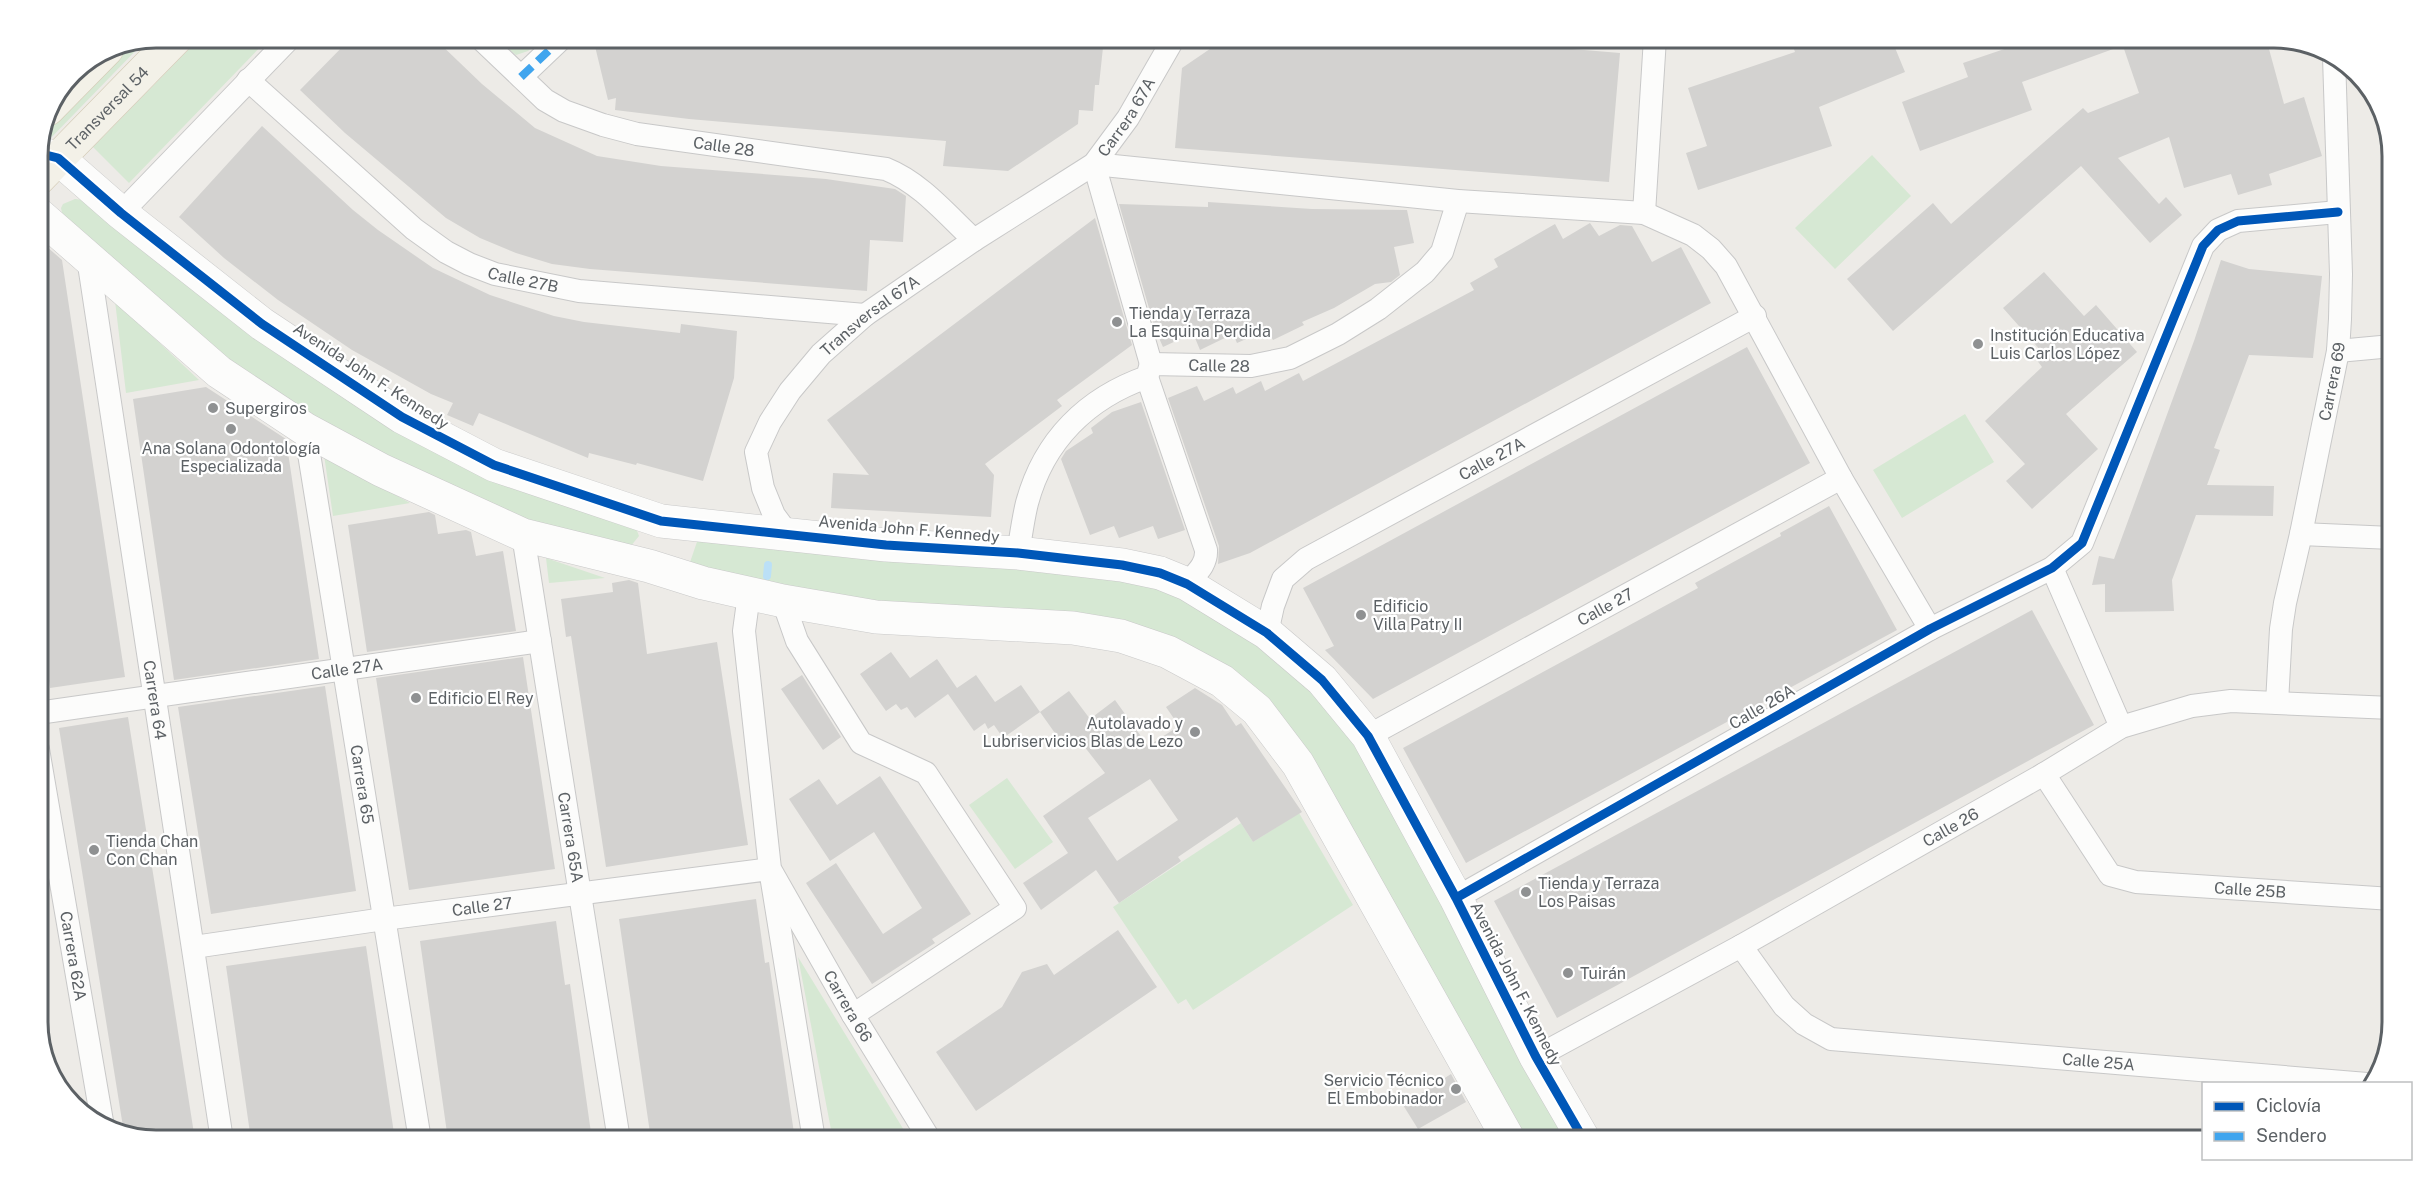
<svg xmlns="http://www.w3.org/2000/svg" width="2430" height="1178" viewBox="0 0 2430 1178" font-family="'Public Sans',sans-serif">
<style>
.green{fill:#d6e8d3}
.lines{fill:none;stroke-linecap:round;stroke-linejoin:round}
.stream{stroke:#bbe0f7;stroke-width:8}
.building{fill:#d3d2d0;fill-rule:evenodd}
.street-casing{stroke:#c8c8c8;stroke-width:24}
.secondary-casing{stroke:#c9c9c9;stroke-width:34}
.primary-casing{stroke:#d4cbb6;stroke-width:34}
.street{stroke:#fcfcfb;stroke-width:22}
.secondary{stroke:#fcfcfb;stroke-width:33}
.primary{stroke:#f3f1e8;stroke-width:33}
.quiet{stroke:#40a5ee;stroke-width:8;stroke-dasharray:15 8;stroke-linecap:butt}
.cycleway-casing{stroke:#fff;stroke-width:13}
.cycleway{stroke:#0057b8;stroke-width:9}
.poi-dot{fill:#8f9192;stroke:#fff;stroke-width:2}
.labels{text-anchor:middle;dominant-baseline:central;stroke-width:4.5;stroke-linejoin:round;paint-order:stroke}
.street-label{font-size:16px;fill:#5c6165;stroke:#fff}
.poi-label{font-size:16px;fill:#5c6165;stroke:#fff;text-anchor:start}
.rim{fill:none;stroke:#5c6165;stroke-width:3}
</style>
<rect width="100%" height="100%" fill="#edebe7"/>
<path class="green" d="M200 38H269L129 183 93 147Z
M495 38H543L528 51 516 55Z
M147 39 43 146 39 142 41 134 134 42Z
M1872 155 1911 196 1835 269 1795 228Z
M75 199 84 200 225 307 636 528 639 536 630 547 576 540 348 444 199 339 63 217 61 208 63 204Z
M115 301 199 380 126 393Z
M1965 414 1994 462 1902 518 1873 470Z
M324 455 410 503 333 516Z
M699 536 974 562 1153 586 1237 623 1335 712 1397 816 1567 1140H1521L1228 667C1197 649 1173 634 1138 627L866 600 687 571Z
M546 558 605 578 549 583Z
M1007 778 1053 842 1015 869 969 805Z
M1299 813 1353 905 1193 1010 1186 999 1178 1004 1113 907 1241 823 1253 842Z
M798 957 910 1140H833Z"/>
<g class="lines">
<path class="stream" d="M767 576 768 565"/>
</g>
<path class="building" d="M351 38H434L482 84 535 128 597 156 661 166 826 179 895 189 906 196 903 242 870 240 867 291 590 269 552 264 516 253 480 238 446 218 345 133 300 90Z
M593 38H1104L1099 85H1095L1093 111 1079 110 1078 124 1008 171 943 166 946 141 689 119 615 110 616 98 608 100Z
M1226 38H1439L1620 53 1609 182 1175 148 1182 68Z
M1790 38H1891L1905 72 1819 107 1832 146 1698 190 1686 153 1707 146 1688 88 1795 52Z
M2037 38H2138V40L2022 82 2032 110 1920 151 1902 102 1968 77 1963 63Z
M2147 38H2266L2284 104 2304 97 2322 156 2269 174 2272 185 2238 195 2231 174 2184 188 2169 137 2118 158 2159 204 2166 197 2182 215 2150 243 2081 166 1893 331 1847 279 1933 203 1951 224 2083 108 2088 113 2139 93 2123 46Z
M262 126 353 210 378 230 433 268 490 295 554 316 584 322 680 333 681 324 737 331 734 378 703 481 637 463 636 465 589 453 588 458 479 413 473 426 447 415 453 403 431 394 352 350 278 300 224 258 179 217Z
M1208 202 1312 209 1407 210 1414 243 1394 247 1400 275 1391 282 1375 284 1334 308 1302 322 1304 325 1273 340 1267 330 1237 343 1233 334 1200 350 1193 333 1163 347 1155 329 1119 204 1208 207Z
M1095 218 1132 345 1057 400 1062 406 985 464 994 475 991 517 831 508 833 473 869 475 827 420Z
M1590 223 1599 236 1620 225 1632 226 1652 262 1681 247 1711 303 1250 553 1218 564 1219 546 1168 398 1197 386 1204 401 1233 387 1236 394 1261 381 1265 391 1299 373 1303 381 1474 290 1470 283 1498 267 1494 259 1555 224 1563 239Z
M38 239 62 260 125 677 50 688 38 597Z
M2221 260 2249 269 2322 276 2313 358 2249 355 2214 448 2220 450 2207 485 2274 486 2273 516 2196 515 2172 580 2174 611 2105 612V584L2092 585 2099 556 2114 559 2194 341Z
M2044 272 2084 316 2096 305 2137 352 2066 414 2098 449 2032 509 2006 481 2025 464 1985 421 2042 367 2036 359 2043 353 2003 308Z
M1747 347 1810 463 1373 699 1325 650 1334 646 1303 588Z
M206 387 286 439 319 659 174 680 133 399Z
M1141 402 1185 530 1158 539 1153 526 1119 538 1114 526 1090 535 1061 459 1066 451 1093 433 1091 428 1112 412Z
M1829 506 1897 630 1466 863 1403 748 1698 588 1695 583 1781 536 1780 533Z
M429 512 435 515 438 534 466 530 471 532 476 556 503 551 516 631 367 652 348 525Z
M629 580 638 583 647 654 717 642 748 845 606 867 571 636 566 637 561 599 613 592 612 583Z
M2032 610 2094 725 1557 1018 1494 901Z
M891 652 910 678 937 659 957 688 976 675 995 702 1021 685 1040 712 1003 738 994 725 988 729 985 723 974 731 948 694 915 718 907 707 901 710 896 704 886 711 860 674Z
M523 657 555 869 409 890 376 678Z
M802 675 841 737 823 750 781 689Z
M325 686 356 891 211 914 178 707Z
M1195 688 1222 705 1236 726 1241 723 1302 812 1253 842 1237 817 1178 857 1181 861 1119 903 1096 870 1041 910 1023 883 1068 853 1043 816 1105 773 1080 741 1067 750 1040 712 1069 691 1090 719 1115 700 1148 746 1179 726 1166 707ZM1150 779 1178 820 1117 861 1088 818Z
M128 717 164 942 195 1140H156L124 1133 59 728Z
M880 776 971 914 932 939 935 943 872 984 806 883 836 863 883 934 922 908 874 832 830 861 789 799 819 779 837 805Z
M756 899 765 963 769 962 795 1140H651L619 919Z
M556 921 565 985 570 984 592 1140H448L420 941Z
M1118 930 1157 987 976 1111 936 1052 1002 1007 1022 972 1047 964 1054 975Z
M366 946 395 1140H251L226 966Z
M1451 1074 1466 1102 1418 1129 1403 1105Z"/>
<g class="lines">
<defs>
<g id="street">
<path id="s1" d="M480 38 545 100 564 111 603 125 637 134 886 169C921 183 947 215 974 240"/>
<path d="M521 77 562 38"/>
<path id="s2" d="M248 80 414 229 446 252 469 264 495 274 579 291 865 315"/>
<path d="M1094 164 1458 201 1644 213 1693 235 1711 249 1726 266 1841 478 1930 629"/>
<path d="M1094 164 1151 364"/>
<path d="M121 213 290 38"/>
<path d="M1644 213 1655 38"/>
<path id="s3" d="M88 258 222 1140"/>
<path d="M2338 351 2392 346"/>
<path d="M1147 377 1206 550C1207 565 1196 573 1187 584"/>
<path id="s4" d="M305 429 420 1140"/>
<path id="s5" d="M788 534 774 515 763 488 756 452 770 422 790 391 821 354 865 315 974 240 1094 164 1128 118 1174 38"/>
<path d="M2301 534 2392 538"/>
<path id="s6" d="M523 535 619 1140"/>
<path id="s7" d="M1018 553C1021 536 1023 519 1027 503 1044 440 1087 398 1147 377L1151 364 1251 366 1290 358 1338 334 1378 309 1425 272 1442 252 1458 201"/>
<path d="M2052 568 2121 727"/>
<path id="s8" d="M751 595 747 609 744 631 770 869 853 1015 930 1140"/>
<path d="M783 601 797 641 861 743 926 773 1015 908 853 1015"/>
<path id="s9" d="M1267 633 1273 606 1283 579 1306 559 1755 316"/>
<path id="s10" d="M2277 703 2281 629 2285 603 2301 534 2338 351 2340 319 2341 274 2334 57"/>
<path id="s11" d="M38 713 540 641"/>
<path id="s12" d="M1368 736 1841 478"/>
<path id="s13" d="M38 749 103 1127"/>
<path id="s14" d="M2044 774 2110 875 2136 882 2392 899"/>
<path d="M1456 898 1930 629 2052 568 2082 543 2203 246 2218 230 2238 221 2338 212"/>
<path id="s15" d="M1741 946 1784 1006 1804 1024 1831 1039 2367 1084"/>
<path id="s16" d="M194 947 384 919 770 869 814 1140"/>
<path id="s17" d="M1536 1057 1741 946 2044 774 2121 727 2192 706 2231 701 2392 708"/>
</g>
<path id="secondary" d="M38 153 58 158 121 213 262 324 402 417 494 465 661 521 886 545 1018 553 1122 565 1160 573 1187 584 1267 633 1322 680 1368 736 1456 898 1536 1057 1584 1140
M38 214 219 372 305 429 381 470 523 535 649 566 703 583 783 601 876 617 1073 628 1121 636 1168 652 1222 681 1257 710 1298 764 1509 1140"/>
<g id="primary">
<path d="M48 109 107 49"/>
<path id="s18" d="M38 179 176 38"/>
</g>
</defs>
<use href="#street" class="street-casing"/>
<use href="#secondary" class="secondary-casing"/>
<use href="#primary" class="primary-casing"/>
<use href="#street" class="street"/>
<use href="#secondary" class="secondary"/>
<use href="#primary" class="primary"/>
<path class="quiet" d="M521 77 562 38"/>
<defs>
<path id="cycleway" d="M38 153 58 158 121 213 262 324 402 417 494 465 661 521 886 545 1018 553 1122 565 1160 573 1187 584 1267 633 1322 680 1368 736 1456 898 1536 1057 1584 1140
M1456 898 1930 629 2052 568 2082 543 2203 246 2218 230 2238 221 2338 212"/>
</defs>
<use href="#cycleway" class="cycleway-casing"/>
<use href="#cycleway" class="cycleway"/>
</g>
<g class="poi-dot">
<circle cx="1117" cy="322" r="6"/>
<circle cx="1978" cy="344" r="6"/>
<circle cx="213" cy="408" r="6"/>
<circle cx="231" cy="429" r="6"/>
<circle cx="1361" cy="615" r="6"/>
<circle cx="416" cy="698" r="6"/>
<circle cx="1195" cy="732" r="6"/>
<circle cx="94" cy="850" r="6"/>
<circle cx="1526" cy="892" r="6"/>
<circle cx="1568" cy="973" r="6"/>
<circle cx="1456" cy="1089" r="6"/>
</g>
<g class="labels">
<g class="street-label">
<text stroke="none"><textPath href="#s18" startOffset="99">Transversal 54</textPath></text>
<text stroke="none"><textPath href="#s5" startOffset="598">Carrera 67A</textPath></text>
<text stroke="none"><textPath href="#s1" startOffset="276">Calle 28</textPath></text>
<text stroke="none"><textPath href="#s2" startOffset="345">Calle 27B</textPath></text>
<text stroke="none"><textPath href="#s5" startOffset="270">Transversal 67A</textPath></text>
<text stroke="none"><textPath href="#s7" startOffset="314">Calle 28</textPath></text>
<text transform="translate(371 376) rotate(33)">Avenida John F. Kennedy</text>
<text stroke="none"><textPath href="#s10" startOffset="327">Carrera 69</textPath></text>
<text stroke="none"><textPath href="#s9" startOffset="298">Calle 27A</textPath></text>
<text transform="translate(909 529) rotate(5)">Avenida John F. Kennedy</text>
<text stroke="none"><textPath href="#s12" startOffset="270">Calle 27</textPath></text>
<text stroke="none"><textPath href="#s11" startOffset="312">Calle 27A</textPath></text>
<text stroke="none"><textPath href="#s3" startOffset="447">Carrera 64</textPath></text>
<text transform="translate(1762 707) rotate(-30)">Calle 26A</text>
<text stroke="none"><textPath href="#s4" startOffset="360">Carrera 65</textPath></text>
<text stroke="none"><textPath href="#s17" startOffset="474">Calle 26</textPath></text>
<text stroke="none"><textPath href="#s6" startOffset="306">Carrera 65A</textPath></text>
<text stroke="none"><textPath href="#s14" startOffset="262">Calle 25B</textPath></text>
<text stroke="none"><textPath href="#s16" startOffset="291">Calle 27</textPath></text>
<text stroke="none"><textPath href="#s13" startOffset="210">Carrera 62A</textPath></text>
<text transform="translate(1516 984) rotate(63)">Avenida John F. Kennedy</text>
<text stroke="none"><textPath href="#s8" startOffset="434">Carrera 66</textPath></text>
<text stroke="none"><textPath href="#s15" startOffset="400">Calle 25A</textPath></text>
</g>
<g class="poi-label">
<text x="1129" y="313">Tienda y Terraza<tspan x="1129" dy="18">La Esquina Perdida</tspan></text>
<text x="1990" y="335">Institución Educativa<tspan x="1990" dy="18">Luis Carlos López</tspan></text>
<text x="225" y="408">Supergiros</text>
<text x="231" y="448" text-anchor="middle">Ana Solana Odontología<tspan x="231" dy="18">Especializada</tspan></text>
<text x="1373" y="606">Edificio<tspan x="1373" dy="18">Villa Patry II</tspan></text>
<text x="428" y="698">Edificio El Rey</text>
<text x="1183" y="723" text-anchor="end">Autolavado y<tspan x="1183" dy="18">Lubriservicios Blas de Lezo</tspan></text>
<text x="106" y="841">Tienda Chan<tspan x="106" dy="18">Con Chan</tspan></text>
<text x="1538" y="883">Tienda y Terraza<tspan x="1538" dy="18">Los Paisas</tspan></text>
<text x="1580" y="973">Tuirán</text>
<text x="1444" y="1080" text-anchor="end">Servicio Técnico<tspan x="1444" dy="18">El Embobinador</tspan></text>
</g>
</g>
<path d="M0 0H2430V1178H0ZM156 48H2274A108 108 0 0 1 2382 156V1022A108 108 0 0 1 2274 1130H156A108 108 0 0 1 48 1022V156A108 108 0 0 1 156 48Z" fill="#fff" fill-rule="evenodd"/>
<path class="rim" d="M156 48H2274A108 108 0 0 1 2382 156V1022A108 108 0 0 1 2274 1130H156A108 108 0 0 1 48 1022V156A108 108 0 0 1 156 48Z"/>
<rect x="2202" y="1082" width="210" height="78" fill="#ffffff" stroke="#bec0c1" stroke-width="1.5"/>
<rect x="2214" y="1102" width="30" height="9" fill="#0057b8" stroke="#bec0c1" stroke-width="1.5"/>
<text x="2256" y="1112" font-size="18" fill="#5c6165">Ciclovía</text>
<rect x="2214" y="1132" width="30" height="9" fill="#40a5ee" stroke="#bec0c1" stroke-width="1.5"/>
<text x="2256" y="1142" font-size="18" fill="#5c6165">Sendero</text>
</svg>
